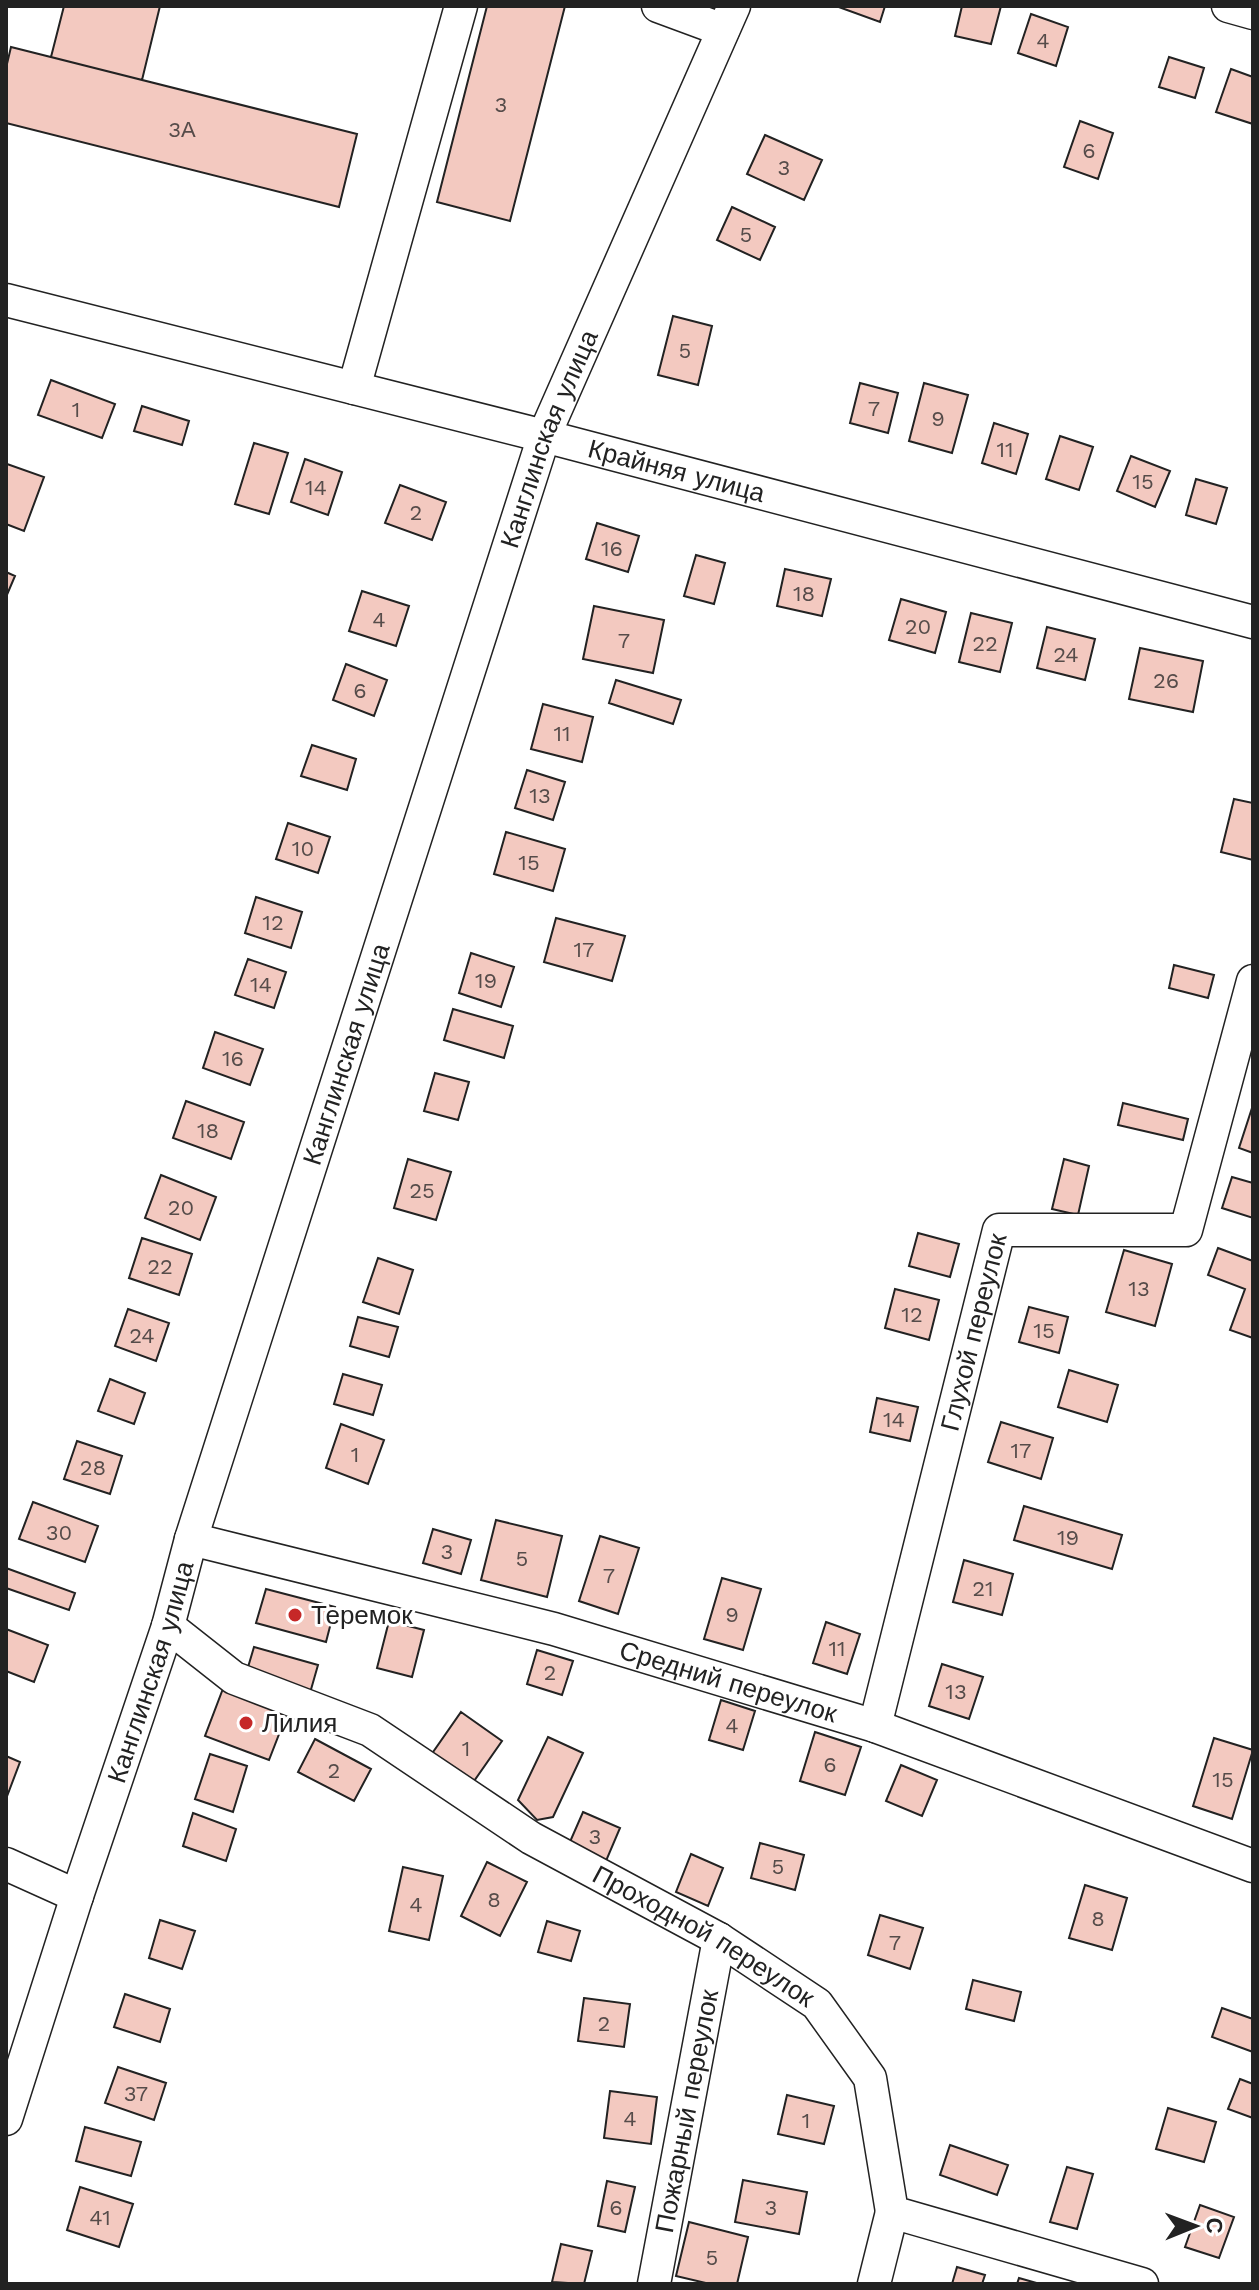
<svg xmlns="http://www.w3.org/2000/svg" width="1259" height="2290" viewBox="0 0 1259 2290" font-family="'Work Sans',sans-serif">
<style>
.building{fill:#f3c9c0;stroke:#222;stroke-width:2}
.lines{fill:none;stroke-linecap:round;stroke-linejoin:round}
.street-casing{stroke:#222;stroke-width:35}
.street{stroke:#fff;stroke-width:32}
.poi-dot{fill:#c62828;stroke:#fff;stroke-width:3}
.labels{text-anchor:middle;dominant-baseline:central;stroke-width:6;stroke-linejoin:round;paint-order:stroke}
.number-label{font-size:22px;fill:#564c4a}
.street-label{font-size:26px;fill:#222;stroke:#fff}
.poi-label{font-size:26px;fill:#222;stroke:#fff;text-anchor:start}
</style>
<rect width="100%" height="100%" fill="#fff"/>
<path class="building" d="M64 6H160L142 80 51 57Z
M487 6H565L510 221 437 202Z
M836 6H885L880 22Z
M962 6H1001L991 44 955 36Z
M1031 14 1068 27 1056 66 1018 53Z
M11 47 357 134 339 207 6 123V68Z
M1169 57 1204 68 1195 98 1159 87Z
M1231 69 1253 77V124L1216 112Z
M1080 121 1113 133 1098 179 1064 167Z
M765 135 822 160 804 200 747 174Z
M732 207 775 227 760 260 717 240Z
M673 316 712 326 698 385 658 375Z
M51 380 115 404 102 438 38 415Z
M860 383 898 393 888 433 850 423Z
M924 383 968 395 952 453 909 441Z
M142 406 189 421 182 445 134 431Z
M994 423 1028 434 1016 474 982 463Z
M1060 436 1093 447 1079 490 1046 479Z
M254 443 288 453 269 514 235 504Z
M1131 456 1170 471 1155 507 1117 491Z
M305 459 342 472 328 515 291 502Z
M7 464 44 477 24 531 6 524Z
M1196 479 1227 488 1216 524 1186 515Z
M400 485 446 502 432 540 385 523Z
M597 523 639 536 628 572 586 559Z
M696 555 725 563 714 604 684 596Z
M785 569 831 579 822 616 777 606Z
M6 572 15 576 6 597Z
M362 591 409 606 396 646 349 631Z
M901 599 946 612 935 653 889 640Z
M594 606 664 620 653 673 583 659Z
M971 613 1012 623 1000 672 959 662Z
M1047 627 1095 639 1085 680 1037 668Z
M1140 648 1203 661 1193 712 1129 699Z
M346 664 387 680 374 716 333 700Z
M616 680 681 700 673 724 609 703Z
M543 704 593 717 582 762 531 749Z
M312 745 356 759 347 790 301 776Z
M527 770 565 782 553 820 515 808Z
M1234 799 1253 803V860L1221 852Z
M288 823 330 837 318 873 276 859Z
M506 832 565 849 553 891 494 874Z
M256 897 302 912 291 948 245 933Z
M556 918 625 936 612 981 544 962Z
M471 953 514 967 501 1007 459 993Z
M248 959 286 972 274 1008 235 995Z
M1174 965 1214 975 1208 998 1169 988Z
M453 1009 513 1026 504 1058 444 1040Z
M215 1032 263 1049 250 1085 203 1068Z
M435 1073 469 1082 458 1120 424 1111Z
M186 1101 244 1122 231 1159 173 1138Z
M1123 1103 1188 1119 1183 1140 1118 1125Z
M1252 1108H1253V1153L1239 1148Z
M408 1159 451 1172 436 1220 394 1208Z
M1064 1159 1089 1166 1078 1215 1052 1209Z
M161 1175 216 1197 200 1240 145 1218Z
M1232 1177 1253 1183V1218L1222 1208Z
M918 1233 959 1244 950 1277 909 1266Z
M142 1238 192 1254 179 1295 129 1278Z
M1218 1248 1253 1261V1338L1230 1330 1245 1289 1208 1275Z
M1124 1250 1172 1264 1155 1326 1106 1312Z
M378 1258 413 1270 399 1314 363 1302Z
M895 1289 939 1300 929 1340 885 1328Z
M1029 1307 1068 1317 1059 1353 1019 1342Z
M128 1309 169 1323 156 1361 115 1346Z
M358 1317 398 1327 389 1357 350 1346Z
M1069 1370 1118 1385 1107 1422 1058 1407Z
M343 1374 382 1385 373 1415 334 1404Z
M110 1379 145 1393 134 1424 98 1411Z
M877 1398 918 1407 910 1441 870 1432Z
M1001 1422 1053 1438 1041 1479 988 1462Z
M341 1424 384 1440 368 1484 326 1468Z
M77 1441 122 1456 110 1494 64 1479Z
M33 1502 98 1526 85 1562 19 1539Z
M1024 1506 1122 1535 1112 1569 1014 1540Z
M496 1520 562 1536 547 1597 481 1580Z
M433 1529 471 1540 461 1574 423 1563Z
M600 1536 639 1548 618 1614 579 1601Z
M964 1560 1013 1574 1002 1615 953 1602Z
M6 1568 75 1593 69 1610 6 1588Z
M722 1578 761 1589 743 1650 704 1639Z
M266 1589 335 1607 326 1642 256 1623Z
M389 1621 424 1630 412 1677 377 1668Z
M826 1622 860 1634 847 1674 813 1663Z
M6 1629 48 1645 34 1682 6 1671Z
M254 1647 318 1665 310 1693 246 1674Z
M537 1650 573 1661 562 1695 527 1684Z
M942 1664 983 1677 969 1719 929 1706Z
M224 1686 288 1711 269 1760 205 1736Z
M721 1700 755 1711 743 1750 709 1740Z
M461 1712 502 1741 472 1784 431 1755Z
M815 1732 861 1747 845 1795 800 1781Z
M548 1737 583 1753 553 1817 537 1820 518 1800Z
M1214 1738 1253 1750 1232 1819 1193 1806Z
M315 1739 371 1769 354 1801 298 1772Z
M210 1754 247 1766 233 1812 195 1799Z
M6 1756 20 1762 6 1799Z
M901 1765 937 1780 922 1816 886 1801Z
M583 1812 620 1828 606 1861 569 1844Z
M193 1813 236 1829 226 1861 183 1846Z
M760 1843 804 1855 795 1890 751 1878Z
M691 1854 723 1868 708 1906 676 1892Z
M487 1862 527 1882 500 1936 461 1916Z
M403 1867 443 1876 429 1940 389 1931Z
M1085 1885 1127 1898 1112 1950 1069 1938Z
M880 1915 923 1928 910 1969 868 1955Z
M160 1920 195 1931 182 1969 149 1958Z
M547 1921 580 1931 571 1961 538 1952Z
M973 1980 1021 1992 1014 2021 966 2009Z
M125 1994 170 2009 160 2042 114 2027Z
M584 1998 630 2004 624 2047 578 2041Z
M1222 2008 1253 2019V2052L1212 2037Z
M118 2067 166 2083 154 2120 105 2103Z
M1240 2079 1253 2084V2118L1228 2109Z
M610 2091 657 2097 651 2144 604 2138Z
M787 2095 834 2106 824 2144 778 2134Z
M1168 2108 1216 2122 1204 2162 1156 2149Z
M85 2127 141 2142 131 2176 76 2161Z
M950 2145 1008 2165 997 2195 940 2175Z
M1067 2167 1093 2174 1077 2229 1050 2222Z
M743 2180 807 2192 799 2234 735 2222Z
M607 2181 635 2187 625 2232 598 2226Z
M80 2187 133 2204 119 2247 67 2230Z
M1200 2205 1234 2217 1219 2258 1185 2247Z
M689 2222 748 2237 737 2284H710L676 2276Z
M561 2244 592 2251 584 2284 552 2282Z
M957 2267 985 2275 982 2284H952Z
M1019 2278 1040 2284H1017Z"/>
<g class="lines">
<defs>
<g id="street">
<path d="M658 6 723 30"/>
<path d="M1228 6 1253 13"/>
<path id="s1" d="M6 300 544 436 1253 622"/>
<path d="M354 388 461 6"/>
<path id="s2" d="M191 1539 554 1629 875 1726 1253 1866"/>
<path id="s3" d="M168 1626 234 1678 370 1730 531 1838 719 1939 817 2004 870 2078 892 2212 1142 2284"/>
<path id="s4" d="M875 1726 999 1230H1186L1253 981"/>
<path d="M6 1864 77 1896"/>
<path id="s5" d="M6 2119 77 1896 168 1626 191 1539 544 436 734 6"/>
<path id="s6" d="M654 2284 719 1939"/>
<path d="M874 2284 892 2212"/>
</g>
</defs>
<use href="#street" class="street-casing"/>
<use href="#street" class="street"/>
</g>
<g class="poi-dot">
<circle cx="295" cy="1615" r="8"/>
<circle cx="246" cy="1723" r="8"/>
</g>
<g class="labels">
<g class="number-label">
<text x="1043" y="40">4</text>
<text x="501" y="104">3</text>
<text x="182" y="129">3А</text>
<text x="1089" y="150">6</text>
<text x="784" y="167">3</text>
<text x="746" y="234">5</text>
<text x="685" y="350">5</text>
<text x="874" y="408">7</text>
<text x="76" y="409">1</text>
<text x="938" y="418">9</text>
<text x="1005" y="449">11</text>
<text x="1143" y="481">15</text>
<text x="316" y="487">14</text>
<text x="416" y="512">2</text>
<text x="612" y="548">16</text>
<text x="804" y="593">18</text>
<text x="379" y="619">4</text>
<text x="918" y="626">20</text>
<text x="624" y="640">7</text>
<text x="985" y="643">22</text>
<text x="1066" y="654">24</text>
<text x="1166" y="680">26</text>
<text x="360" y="690">6</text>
<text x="562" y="733">11</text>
<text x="540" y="795">13</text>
<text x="303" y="848">10</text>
<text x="529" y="862">15</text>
<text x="273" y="922">12</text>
<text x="584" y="949">17</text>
<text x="486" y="980">19</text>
<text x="261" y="984">14</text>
<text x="233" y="1058">16</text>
<text x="208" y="1130">18</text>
<text x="422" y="1190">25</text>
<text x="181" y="1207">20</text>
<text x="160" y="1266">22</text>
<text x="1139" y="1288">13</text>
<text x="912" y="1314">12</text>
<text x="1044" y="1330">15</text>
<text x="142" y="1335">24</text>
<text x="894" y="1419">14</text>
<text x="1021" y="1450">17</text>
<text x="355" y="1454">1</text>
<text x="93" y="1467">28</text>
<text x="59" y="1532">30</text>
<text x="1068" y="1537">19</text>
<text x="447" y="1551">3</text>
<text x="522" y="1558">5</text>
<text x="609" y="1575">7</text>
<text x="983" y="1588">21</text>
<text x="732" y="1614">9</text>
<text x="837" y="1648">11</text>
<text x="550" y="1672">2</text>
<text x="956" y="1691">13</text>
<text x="732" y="1725">4</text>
<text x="466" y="1748">1</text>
<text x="830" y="1764">6</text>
<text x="334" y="1770">2</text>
<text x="1223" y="1779">15</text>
<text x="595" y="1836">3</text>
<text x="778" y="1866">5</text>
<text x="494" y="1899">8</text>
<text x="416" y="1904">4</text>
<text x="1098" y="1918">8</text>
<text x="895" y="1942">7</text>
<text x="604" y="2023">2</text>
<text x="136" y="2093">37</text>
<text x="630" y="2118">4</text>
<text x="806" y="2120">1</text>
<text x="616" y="2207">6</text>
<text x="771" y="2207">3</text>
<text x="100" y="2217">41</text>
<text x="712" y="2257">5</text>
</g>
<g class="street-label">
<text stroke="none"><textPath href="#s5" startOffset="1766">Канглинская улица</textPath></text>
<text stroke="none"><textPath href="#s1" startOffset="692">Крайняя улица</textPath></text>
<text stroke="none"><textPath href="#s5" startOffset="1118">Канглинская улица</textPath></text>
<text stroke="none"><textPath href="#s4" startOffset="406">Глухой переулок</textPath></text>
<text stroke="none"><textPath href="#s5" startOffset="470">Канглинская улица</textPath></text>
<text stroke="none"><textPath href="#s2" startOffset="556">Средний переулок</textPath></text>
<text stroke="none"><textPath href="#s3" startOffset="622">Проходной переулок</textPath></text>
<text stroke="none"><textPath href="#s6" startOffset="176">Пожарный переулок</textPath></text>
</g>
<g class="poi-label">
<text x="311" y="1615">Теремок</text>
<text x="262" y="1723">Лилия</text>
</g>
</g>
<rect width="1259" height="2290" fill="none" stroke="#222222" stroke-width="16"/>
<g transform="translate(1195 2226) rotate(89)" stroke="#ffffff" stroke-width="6" paint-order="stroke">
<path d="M0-6L14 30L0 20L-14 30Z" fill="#222222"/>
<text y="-12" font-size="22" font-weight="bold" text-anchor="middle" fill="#222222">С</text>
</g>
</svg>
